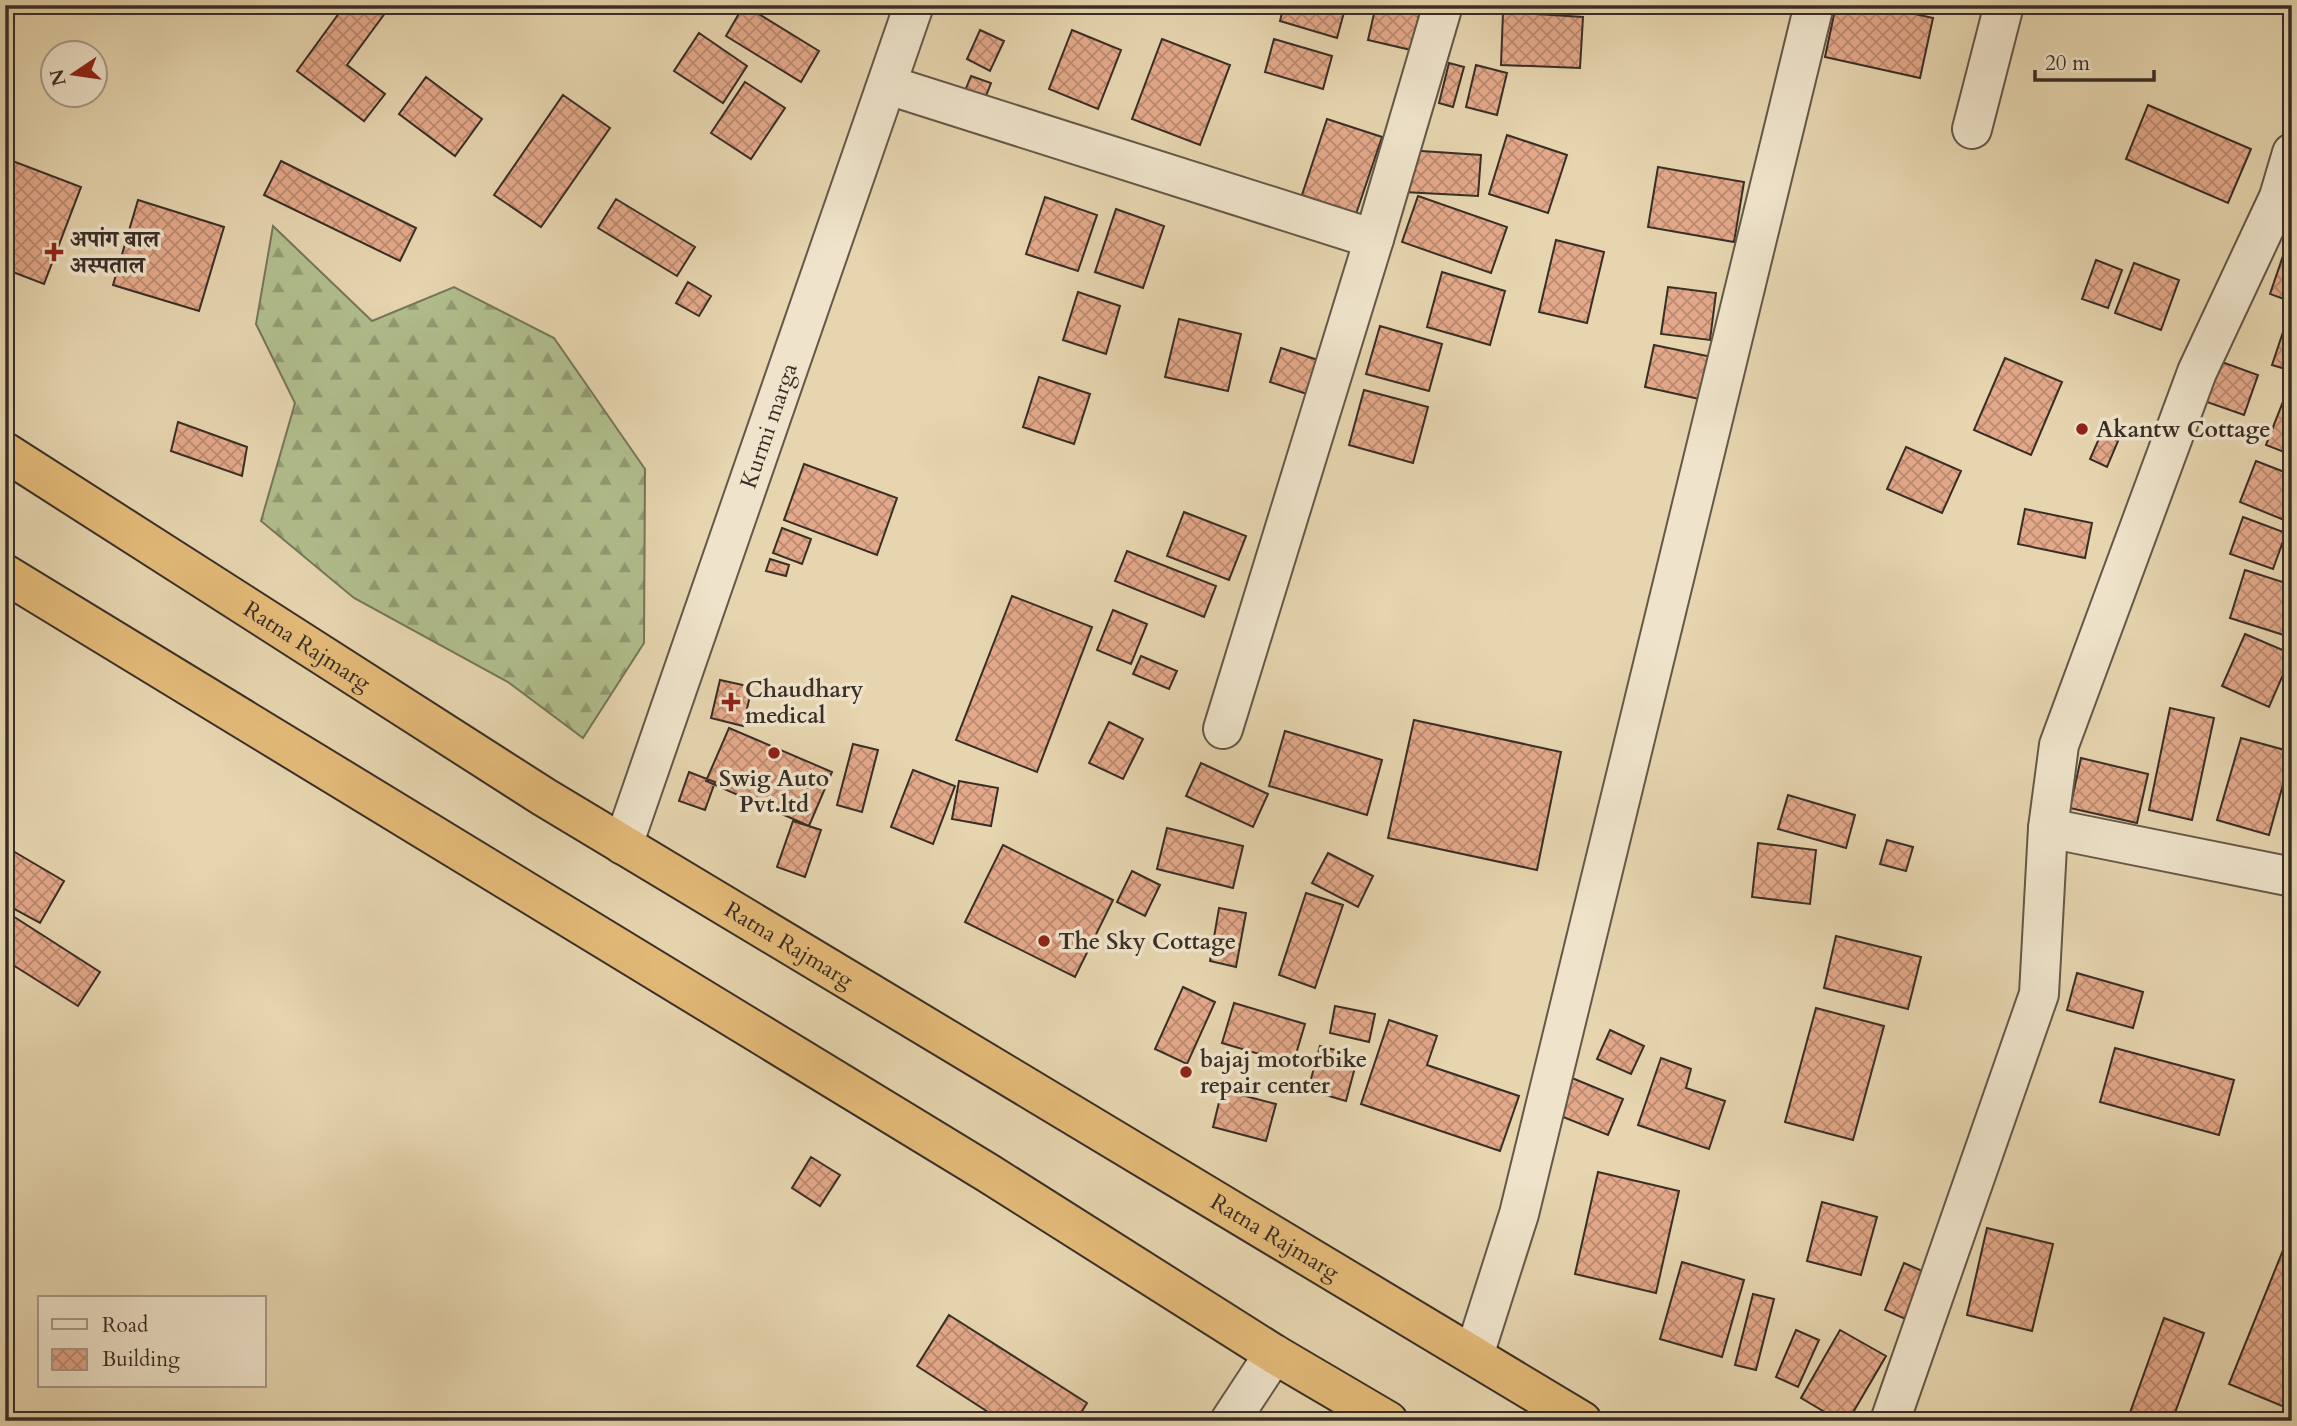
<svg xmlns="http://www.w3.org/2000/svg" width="2297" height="1426" viewBox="0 0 2297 1426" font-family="Cardo,'Noto Serif Devanagari',serif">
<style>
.forest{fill:url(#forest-firs);stroke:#75765a;stroke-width:2}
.building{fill:url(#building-cross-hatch);stroke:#392e26;stroke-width:2}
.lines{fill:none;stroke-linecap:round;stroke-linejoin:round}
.street-casing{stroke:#645848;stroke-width:42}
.highway-casing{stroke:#392e26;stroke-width:42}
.street{stroke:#efe4cb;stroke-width:38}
.highway{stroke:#e3ba78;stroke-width:38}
.poi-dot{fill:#8f2418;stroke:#efe4cb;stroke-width:2.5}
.labels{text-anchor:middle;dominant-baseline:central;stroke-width:7;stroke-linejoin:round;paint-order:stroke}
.poi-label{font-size:23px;font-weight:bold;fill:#392e26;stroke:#efe4cb;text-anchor:start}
.street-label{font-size:23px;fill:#392e26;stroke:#efe4cb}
</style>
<defs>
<pattern id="forest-firs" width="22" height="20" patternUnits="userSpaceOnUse" patternTransform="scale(1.75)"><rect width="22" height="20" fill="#b1be8d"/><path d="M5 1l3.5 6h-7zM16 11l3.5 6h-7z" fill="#919b73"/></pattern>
<pattern id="building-cross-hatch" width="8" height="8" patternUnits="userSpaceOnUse" patternTransform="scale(1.75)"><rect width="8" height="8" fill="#e4a98a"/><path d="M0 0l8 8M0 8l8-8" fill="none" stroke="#ba8a71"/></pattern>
</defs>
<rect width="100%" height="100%" fill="#e6d5af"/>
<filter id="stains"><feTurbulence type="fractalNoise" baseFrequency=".00286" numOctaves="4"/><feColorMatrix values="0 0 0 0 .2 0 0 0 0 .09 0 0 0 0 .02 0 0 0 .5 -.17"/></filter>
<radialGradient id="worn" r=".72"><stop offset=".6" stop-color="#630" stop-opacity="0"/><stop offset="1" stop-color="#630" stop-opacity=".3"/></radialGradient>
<path class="forest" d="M273 226 372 321 454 287 554 338 645 469 644 643 583 738 508 682 354 598 261 521 295 403 256 324Z"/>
<path class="building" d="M345 5H391L347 65 385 94 364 121 297 71Z
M744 5 819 51 801 82 726 36Z
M1284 5H1346L1337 38 1280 21Z
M1376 5H1397L1420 11 1411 50 1368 40Z
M1836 5H1875L1933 18 1920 78 1825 57Z
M1503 12 1583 17 1580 68 1501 65Z
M980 30 1004 41 990 71 967 59Z
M1072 30 1121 50 1098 109 1049 89Z
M699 33 747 66 723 103 674 71Z
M1162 39 1230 65 1200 145 1132 119Z
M1274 39 1332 56 1323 89 1265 72Z
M1449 63 1464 67 1453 107 1439 103Z
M1476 65 1507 73 1497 115 1466 107Z
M971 76 991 83 981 109 961 101Z
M426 77 482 119 455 156 399 114Z
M745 82 785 108 751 159 711 133Z
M563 95 610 128 541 227 494 195Z
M2148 105 2251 149 2228 203 2126 159Z
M1327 119 1382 137 1356 214 1302 195Z
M1507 135 1567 155 1548 213 1489 194Z
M1406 150 1481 155 1478 196 1404 192Z
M10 160 81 187 44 284 5 269V173Z
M281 161 416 228 400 261 264 195Z
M1658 167 1744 182 1734 242 1648 227Z
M1418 196 1507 227 1491 273 1402 242Z
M1045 197 1097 215 1078 271 1026 254Z
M616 199 695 247 677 276 598 228Z
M138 200 224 227 199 311 113 285Z
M1116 209 1164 226 1143 288 1095 272Z
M1556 240 1604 252 1587 323 1539 312Z
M2285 250 2292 252V302L2270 294Z
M2096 260 2122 270 2108 308 2082 299Z
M2134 263 2179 280 2161 330 2115 313Z
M1442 272 1505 291 1490 345 1427 327Z
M688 282 711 296 699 316 676 303Z
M1668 287 1716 293 1710 340 1661 334Z
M1078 292 1120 306 1106 354 1063 340Z
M1179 319 1241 334 1228 391 1165 377Z
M2286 323 2292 325V371L2272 365Z
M1380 326 1442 344 1429 391 1366 374Z
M1654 345 1712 357 1704 400 1645 387Z
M1281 348 1324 362 1313 396 1270 382Z
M2005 358 2062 382 2031 455 1974 430Z
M2219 361 2258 375 2244 415 2204 401Z
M1039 377 1090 394 1074 444 1023 427Z
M2288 389 2292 391V455L2266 445Z
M1364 390 1428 407 1413 463 1349 445Z
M178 422 247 447 242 476 171 451Z
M2101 434 2118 441 2107 467 2090 459Z
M1906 447 1961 471 1942 513 1887 489Z
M2256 461 2292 475V502L2284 520 2240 502Z
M804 464 897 498 877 555 784 520Z
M2025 509 2092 523 2085 558 2018 544Z
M1184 512 1246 536 1229 580 1167 556Z
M2243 517 2286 533 2273 569 2230 554Z
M782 528 811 539 802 564 773 553Z
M1127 551 1216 586 1204 617 1115 581Z
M770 559 789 565 786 576 766 571Z
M2245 570 2292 585V630L2290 637 2230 618Z
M1012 596 1092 627 1037 772 956 740Z
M1113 610 1147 624 1131 664 1097 650Z
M2245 634 2292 654 2269 707 2222 686Z
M1141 656 1177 671 1169 689 1133 674Z
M720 680 752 687 743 726 711 718Z
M2170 708 2214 718 2192 820 2149 810Z
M1414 720 1561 752 1537 870 1388 838Z
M1109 722 1143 739 1123 779 1089 763Z
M729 728 832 772 809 826 706 781Z
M1285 731 1382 760 1367 815 1269 786Z
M2241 738 2292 752 2269 835 2217 820Z
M853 744 878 750 862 812 837 805Z
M2081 758 2148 774 2137 823 2070 808Z
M1201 763 1268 794 1253 827 1186 796Z
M913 770 955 786 933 844 891 827Z
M689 772 715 782 705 810 679 801Z
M959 781 998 788 991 826 952 819Z
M1788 795 1855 815 1846 848 1778 829Z
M793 821 821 830 805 877 777 867Z
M1167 828 1243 846 1233 888 1157 869Z
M1887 840 1913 847 1906 871 1880 864Z
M1758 843 1816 850 1810 904 1752 897Z
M1003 845 1113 900 1075 977 965 922Z
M13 851 64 881 40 923 5 904V864Z
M1328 853 1373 876 1358 907 1312 883Z
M1132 871 1160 885 1145 916 1117 902Z
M1306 893 1343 905 1315 988 1279 975Z
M1219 908 1246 913 1236 967 1210 961Z
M5 911 100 972 78 1006 5 960Z
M1836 936 1921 957 1908 1009 1824 988Z
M2077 973 2143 992 2133 1028 2067 1010Z
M1183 987 1215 1002 1187 1064 1155 1049Z
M1234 1003 1305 1024 1293 1064 1222 1043Z
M1335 1006 1375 1014 1369 1042 1330 1033Z
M1816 1008 1884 1026 1853 1140 1785 1122Z
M1389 1020 1437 1036 1427 1065 1519 1096 1500 1151 1361 1104Z
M1610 1030 1644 1046 1631 1074 1597 1059Z
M1320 1046 1358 1056 1346 1101 1308 1090Z
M2115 1048 2234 1080 2219 1135 2100 1102Z
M1661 1058 1691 1069 1686 1088 1725 1101 1709 1149 1638 1125Z
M1572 1078 1623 1099 1608 1135 1558 1115Z
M1222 1090 1276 1104 1266 1141 1213 1127Z
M811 1157 840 1175 820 1206 792 1188Z
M1598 1172 1679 1191 1656 1293 1575 1274Z
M1822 1202 1877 1217 1861 1275 1807 1261Z
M1987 1228 2053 1244 2032 1331 1967 1315Z
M2292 1228V1410L2229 1384Z
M1682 1262 1744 1280 1722 1357 1660 1339Z
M1904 1263 1929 1274 1910 1321 1885 1310Z
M1753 1294 1774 1299 1756 1370 1735 1365Z
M949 1315 1087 1403 1076 1421H1002L917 1366Z
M2164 1318 2204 1333 2172 1421H2127Z
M1796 1330 1819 1340 1798 1387 1776 1377Z
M1840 1330 1886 1356 1848 1421H1840L1801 1398Z"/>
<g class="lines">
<defs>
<g id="street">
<path d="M888 85 1374 239 1443 5"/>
<path d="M1972 129 2004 5"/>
<path d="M1223 729 1374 239"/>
<path d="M2048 828 2292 877"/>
<path id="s1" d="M623 845 914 5"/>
<path d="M1474 1355 1519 1214 1814 5"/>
<path d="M1230 1421 1274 1354"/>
<path d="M1890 1421 2039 994 2048 828 2059 745 2197 372 2279 197 2292 153"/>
</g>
<g id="highway">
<path id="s2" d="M5 452 544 797 1582 1421"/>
<path d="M5 574 988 1173 1274 1354 1388 1421"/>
</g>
</defs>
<use href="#street" class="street-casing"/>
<use href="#highway" class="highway-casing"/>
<use href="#street" class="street"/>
<use href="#highway" class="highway"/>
</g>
<g class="poi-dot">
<path d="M50.5 241.5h7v7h7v7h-7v7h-7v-7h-7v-7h7z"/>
<circle cx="2082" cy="429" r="7"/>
<path d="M727.5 691.5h7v7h7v7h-7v7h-7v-7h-7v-7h7z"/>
<circle cx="774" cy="753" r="7"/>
<circle cx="1044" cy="941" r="7"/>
<circle cx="1186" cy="1072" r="7"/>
</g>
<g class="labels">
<g class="poi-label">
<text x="70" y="239">अपांग बाल<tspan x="70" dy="26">अस्पताल</tspan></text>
<text x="2096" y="429">Akantw Cottage</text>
<text x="745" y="689">Chaudhary<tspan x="745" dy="26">medical</tspan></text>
<text x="774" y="778" text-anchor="middle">Swig Auto<tspan x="774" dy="26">Pvt.ltd</tspan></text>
<text x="1058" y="941">The Sky Cottage</text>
<text x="1200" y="1059">bajaj motorbike<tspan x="1200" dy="26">repair center</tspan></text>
</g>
<g class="street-label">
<text stroke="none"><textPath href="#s1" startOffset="444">Kurmi marga</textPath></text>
<text stroke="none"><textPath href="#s2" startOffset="359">Ratna Rajmarg</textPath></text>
<text stroke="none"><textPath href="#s2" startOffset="926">Ratna Rajmarg</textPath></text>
<text stroke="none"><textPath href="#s2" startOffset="1493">Ratna Rajmarg</textPath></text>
</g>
</g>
<rect width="2297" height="1426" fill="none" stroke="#e6d5af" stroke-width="28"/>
<rect x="7" y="7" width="2283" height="1412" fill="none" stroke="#392e26" stroke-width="3.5"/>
<rect x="14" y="14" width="2269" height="1398" fill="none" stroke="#392e26" stroke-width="2"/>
<rect x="38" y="1296" width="228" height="91" fill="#efe4cb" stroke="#a69b89" stroke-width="2"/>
<rect x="52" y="1319" width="35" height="10" fill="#efe4cb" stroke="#a69b89" stroke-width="2"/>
<text x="102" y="1332" font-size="21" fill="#392e26">Road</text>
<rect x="52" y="1349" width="35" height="21" fill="url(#building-cross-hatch)" stroke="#a69b89" stroke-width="2"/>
<text x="102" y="1366" font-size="21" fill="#392e26">Building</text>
<g transform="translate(74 74) rotate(257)"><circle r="33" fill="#efe4cb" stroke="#a69b89" stroke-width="2"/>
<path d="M0-5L12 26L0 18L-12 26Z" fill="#8f2418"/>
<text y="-10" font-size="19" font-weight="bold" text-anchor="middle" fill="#392e26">N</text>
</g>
<path d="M2035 70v10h119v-10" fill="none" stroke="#392e26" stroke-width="3.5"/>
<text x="2045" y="70" font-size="21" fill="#392e26" stroke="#efe4cb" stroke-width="5" paint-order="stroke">20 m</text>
<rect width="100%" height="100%" filter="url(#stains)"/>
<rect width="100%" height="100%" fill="url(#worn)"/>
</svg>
